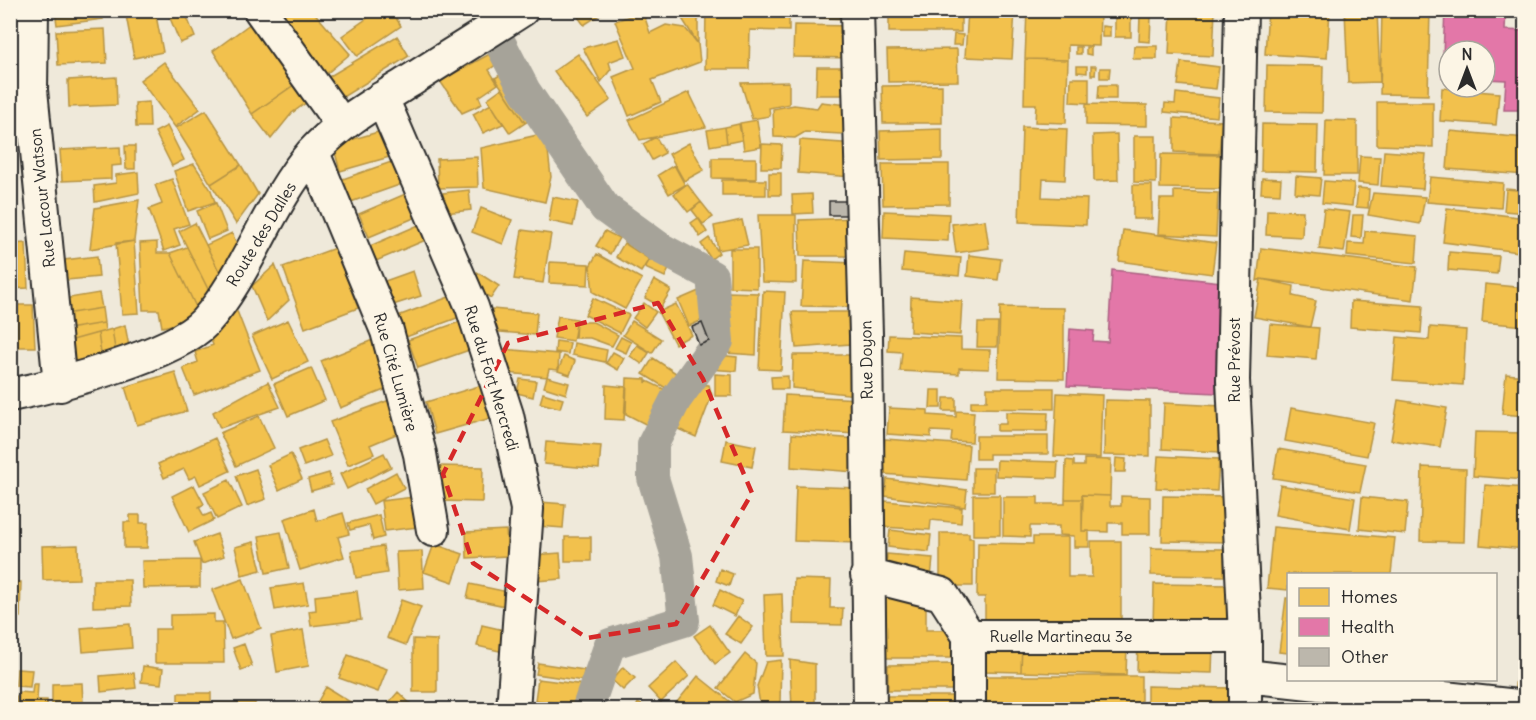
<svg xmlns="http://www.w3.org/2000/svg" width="1536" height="720" viewBox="0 0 1536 720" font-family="Delius,sans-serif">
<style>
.homes{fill:#f2c14e;stroke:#b69444;stroke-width:1.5}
.health{fill:#e377a8;stroke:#ac6082;stroke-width:1.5}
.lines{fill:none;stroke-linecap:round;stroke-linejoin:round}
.canal{stroke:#a6a399;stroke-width:32}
.building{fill:#bcb7ac;stroke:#2b2b2b;stroke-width:1.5}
.street-casing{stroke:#2b2b2b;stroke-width:36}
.street{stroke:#fcf5e5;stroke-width:32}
.marked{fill:none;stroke:#d62828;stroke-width:4.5;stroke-dasharray:12 8;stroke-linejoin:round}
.labels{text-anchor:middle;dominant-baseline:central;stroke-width:6;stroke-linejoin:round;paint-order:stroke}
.street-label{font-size:16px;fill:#2b2b2b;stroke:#fcf5e5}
</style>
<rect width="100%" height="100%" fill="#efe9da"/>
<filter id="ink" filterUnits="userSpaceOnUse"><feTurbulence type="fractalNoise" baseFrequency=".0167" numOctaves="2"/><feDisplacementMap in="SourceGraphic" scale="12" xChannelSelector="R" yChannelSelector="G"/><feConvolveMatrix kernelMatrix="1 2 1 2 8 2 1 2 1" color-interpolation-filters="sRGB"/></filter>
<g filter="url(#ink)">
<path class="homes" d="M10 10H16V24H10Z
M55 10H102L103 19 57 25Z
M125 10H155L163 52 134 58Z
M276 10H312L350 54 325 75Z
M379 10H391L401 26 357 56 342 36Z
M573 10H607L584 25Z
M677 10H698V44L683 20Z
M706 10H789V31L750 30 749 69H705Z
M791 10H854L853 19 791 17Z
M889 10H961V32H889Z
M968 10H1015L1012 59 965 57Z
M1027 10 1100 13 1099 46 1068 45V60L1025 59Z
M1171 10H1215L1213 56 1169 54Z
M1268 10H1330L1327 58 1265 54Z
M1345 10H1377L1380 82 1348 83Z
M1382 10H1430L1428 95 1380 94Z
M185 12 195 37 180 43 170 18Z
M643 12 650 33 666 25 685 28 698 44 700 62 652 80 661 102 629 116 613 77 635 68 615 21Z
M1115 12H1131V37H1115Z
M1140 16 1151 17 1150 42 1139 41Z
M258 18 301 80 252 114 213 51Z
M794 25 855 26V58L793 57Z
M1102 26 1110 27V37H1102Z
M105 29 107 63 58 65 56 31Z
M954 34 963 35 962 45H953Z
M397 36 409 56 338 100 325 79Z
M619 39 625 56 609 62 611 69 601 82 583 48Z
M1134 46H1157V59H1133Z
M1076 47H1081V54H1076Z
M1086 47H1091V55L1086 54Z
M957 49 958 81 888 82 887 50Z
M497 50 501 61 489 70 498 84 479 97 482 104 462 113 440 81Z
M578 54 611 100 587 117 554 71Z
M1025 59 1068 60 1066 123 1035 122 1036 104H1024Z
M164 62 200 109 175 127 140 80Z
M1181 62 1219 67 1216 89 1178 85Z
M1267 65 1323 66 1322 113 1266 112Z
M1077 66H1087V73L1077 72Z
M1091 66H1096L1095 75H1091Z
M817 67H852L851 95H816Z
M1100 68H1110L1109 78H1100Z
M508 70 538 115 525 123 495 78Z
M116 77 117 105 69 107 68 80Z
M1071 78H1089V103L1070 102Z
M301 80 314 97 292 113 271 139 252 114Z
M789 82V104L769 108 770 116 752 119 741 83Z
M942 85V123H883L882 86Z
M1099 85H1116V99H1098Z
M502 88 525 123 510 133 487 99Z
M1442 88 1499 93 1496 125 1440 121Z
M689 92 706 127 640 140 629 120Z
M1176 93 1219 98 1217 117 1164 112 1165 103 1175 104Z
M10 96H13V125H10Z
M149 102 150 127H136L135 103Z
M821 102 858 106 859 135 805 132 795 138 774 137 773 109 794 105 817 108Z
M1377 102H1433V147L1377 145Z
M491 104 503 124 483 133 473 114Z
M1086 104 1147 105V126L1086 125Z
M206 110 241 165 211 184 176 128Z
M1174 118 1222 121 1219 154 1174 152Z
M757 120 761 147 744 150 740 123Z
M1326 120 1357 121V175H1324Z
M739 124 742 140 727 143 725 127Z
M1262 124 1318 125 1317 172 1261 171Z
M167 126 184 160 172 166 155 132Z
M725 127 727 143 710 146 707 130Z
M1022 127 1067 129 1065 180 1043 179 1042 197 1087 199 1086 225 1019 222Z
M942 129V159L881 160 880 131Z
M385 130 393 156 340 171 333 145Z
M1450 131 1526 138V175L1447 169Z
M546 133 551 177 545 202 484 188 481 148Z
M1117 134 1118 180 1094 181 1093 135Z
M1134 136H1156V183L1134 182Z
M656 137 665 153 652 160 643 144Z
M800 140 856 144 853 177 798 173Z
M689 143 704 170 684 181 669 154Z
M762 144 782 145 781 168H761Z
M125 146H135V169H126Z
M120 147 121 165 111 166V179L62 181 60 150Z
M1384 151 1426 154 1423 189 1381 186Z
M1161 154 1221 155 1220 189 1160 188Z
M1360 156 1380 157 1378 185 1358 183Z
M477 157 478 187 438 188 437 159Z
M712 158H756V179L712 178Z
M397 160 405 183 348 203 340 180Z
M194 164 211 190 215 202 188 211 174 171Z
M882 164H949V204L883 205Z
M241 165 258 194 236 224 211 184Z
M674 165 685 185 669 194 658 175Z
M138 172 139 193 95 202 94 186 116 183V175Z
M769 173H781V195H769Z
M1296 176 1321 178 1319 195 1295 193Z
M1430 177 1503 183 1501 208 1427 202Z
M1262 178 1281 179 1280 194 1261 193Z
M172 179 189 224 174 229 180 245 164 251 149 209 162 204 155 185Z
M722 180H766V195H722Z
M1324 181 1354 183 1352 206 1322 203Z
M687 184 701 202 688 212 674 194Z
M1133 185H1152V219H1133Z
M1358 188 1369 189 1368 208 1356 207Z
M1506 189 1526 191V213L1504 211Z
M469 190 471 210 445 213 443 193Z
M1174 191 1218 193 1216 237 1158 234 1160 199H1174Z
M410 192 421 215 369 237 359 214Z
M1373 193 1425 197 1420 224 1368 215Z
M812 194 813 213 793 214 792 195Z
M553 197 578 202 573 226 549 221Z
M139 200 134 241 90 249 95 208Z
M701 202 713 217 703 224 692 210Z
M216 203 227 231 208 239 197 211Z
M481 208 512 220 503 244 472 232Z
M1447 208 1526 218V253L1443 242Z
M1324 209 1350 212 1344 252 1319 249Z
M1267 210 1303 211 1302 237 1266 235Z
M884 211 949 214 948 241 883 238Z
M758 215H796V283L762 282Z
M1353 215H1363L1361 238 1351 237Z
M698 218 707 232 700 237 691 223Z
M856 218 853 256H800L799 220Z
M742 220 748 245 718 250 714 226Z
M985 220 989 248 956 253 952 224Z
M195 223 221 275 211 295 179 231Z
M619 223 637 240 630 247 612 230Z
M421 224 428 239 376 261 370 246Z
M522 230 551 234 543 283 514 279Z
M1123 230 1216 243 1212 274 1119 261Z
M605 231 619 238 610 254 596 246Z
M1365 231 1418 236 1416 263 1347 256 1348 243 1364 244Z
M232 233 239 249 221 275 206 245Z
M709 238 719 253 711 259 701 244Z
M134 241 139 313 122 314 116 243Z
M157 242V253H170L197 309 180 323 162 327 159 310H143L140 243Z
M26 243 28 288 10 289V244Z
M624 243 649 259 641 272 616 257Z
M187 247 211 295 197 309 170 253Z
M335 248 358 308 305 328 283 267Z
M1261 248 1417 267 1413 300 1261 279 1257 281Z
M730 249H757V288L730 287Z
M1449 252 1499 256 1497 274 1448 270Z
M904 253 961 258 959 276 902 271Z
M597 254 642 279 625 309 593 292 590 266Z
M653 254 672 263 665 277 645 268Z
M969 255 1001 259 998 280 967 276Z
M97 256 99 277 67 280 64 260Z
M804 261 855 263 853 307 801 306Z
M550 262 589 264 588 285 549 283Z
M275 265 289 300 267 321 252 286Z
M413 271 421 296 393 305 385 281Z
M477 272 499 286 491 298 469 285Z
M717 278H725L726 306H719Z
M1261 279 1294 286 1293 296 1316 301 1310 327 1254 317Z
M654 280 671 290 661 307 645 298Z
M1485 284 1526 288 1525 326 1482 322Z
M701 290 712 316 689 326 678 300Z
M763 291 785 292 781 370 759 369Z
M728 292 758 293 756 355 725 353Z
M99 293 102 308 65 314 63 299Z
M457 294 465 315 406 337 398 316Z
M911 297 962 301 960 335 910 332Z
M593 298 629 315 620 333 585 315Z
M1351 301 1423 306 1421 333 1350 327Z
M644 303 656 312 645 327 633 318Z
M676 304 692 335 675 344 658 312Z
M10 305H33L35 347H10Z
M1000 307 1064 308V379L998 378Z
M102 308 104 323 68 329 65 314Z
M492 309 537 313 535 335 490 331Z
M237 311 260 370 194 395 183 368 198 362 195 352 213 345 209 334Z
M792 312H853L851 344 796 348Z
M558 316 577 319 573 341 554 338Z
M288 320 308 362 272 379 252 336Z
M465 320 475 348 418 368 408 340Z
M632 321 661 339 652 353 623 335Z
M576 322H593L618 335 612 346 590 338H575Z
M104 323 105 331 69 341 68 329Z
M978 323H998L997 347H977Z
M1270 324 1319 328 1316 359 1267 355Z
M125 325 130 352 116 356 112 329Z
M1430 327 1466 330 1463 385 1393 380 1397 337 1429 340Z
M112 329 116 356 102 360 98 333Z
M98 333 102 360 74 368 69 341Z
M889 335 961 338V349L990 350 989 369 959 368V374L900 371 902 352 888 351Z
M380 337 399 384 340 408 321 361Z
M621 337 631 342 626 353 615 348Z
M556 341 570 343 568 354 555 352Z
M574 343 607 350 605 362 572 355Z
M637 345 649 353 642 364 630 356Z
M502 349 559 354 558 370 549 369 547 377 507 373Z
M1522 350 1526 351V371L1519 370Z
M613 352 624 358 618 370 606 363Z
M709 354 737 357 736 371 708 369Z
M793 355H858L856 395 792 388Z
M564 356 575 361 570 375 558 371Z
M10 358 14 386H10Z
M653 358 679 375 669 390 643 374Z
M311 368 325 400 288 416 274 384Z
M175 372 187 411 137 425 125 387Z
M715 374 732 375V396H715Z
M1506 374 1526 376V416L1502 414Z
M788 376V389H772L771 377Z
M547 377 569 383 566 394 544 387Z
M627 378 646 379V383L647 381 672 393 655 429 626 414Z
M520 379 536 381 533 397 517 393Z
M268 382 280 407 220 428 213 412Z
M489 383 498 416 435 434 426 402Z
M696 384 709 385 712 395 696 437 676 428Z
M606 385 626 387 624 420 605 419Z
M987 388H1054V409L971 408V401H987Z
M931 390H941V408H930Z
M543 393 563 399 560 408 540 403Z
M1057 393 1102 395 1100 458 1054 456Z
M785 395 859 399 857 434 783 430Z
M395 398 408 429 370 445 374 454 348 465 330 422Z
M944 398H956V411H943Z
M1105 400 1150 401V456L1104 455Z
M1398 400 1447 408 1440 447 1391 440Z
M1164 403 1222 406 1220 452 1162 449Z
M889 408 928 410V415L956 417V411L974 412 972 442 951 441 952 432 931 431V437L887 434Z
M1291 408 1374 423 1367 456 1285 441Z
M1006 412 1048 413 1047 431H997V424H1006Z
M259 416 274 448 236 466 220 433Z
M1475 432 1526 433V480L1473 476Z
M792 434 857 439 855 472 791 467Z
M976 436H1048V454H989V459H976Z
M215 438 230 471 200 485 196 476 189 479 184 469 164 478 158 464Z
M885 439 969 445 966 480 882 474Z
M324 440 331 456 304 466 298 450Z
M726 440 756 446 752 467 722 461Z
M546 442 601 446 599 469 544 464Z
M1278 449 1366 464 1360 492 1273 478Z
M384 453 391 467 347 489 340 474Z
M291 454 302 479 279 490 268 465Z
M1158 456 1219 459 1217 491 1156 488Z
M1116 458 1126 459 1125 472H1115Z
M1084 459 1111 460 1110 496 1082 495 1083 499H1065L1066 460 1074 461V466H1084Z
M997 460 1058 462 1057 478 996 476Z
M440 466 483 467 482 502 439 501Z
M1422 467 1466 469 1464 542 1420 541Z
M973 468H994V492H973Z
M256 469 266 499 247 506 236 476Z
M10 472H14L13 524H10Z
M396 472 404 488 373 504 365 489Z
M329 473 332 485 311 491 308 479Z
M887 479 967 490 965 507 885 496Z
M229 480 242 507 217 519 204 492Z
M194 485 204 504 199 507 204 516 211 513 214 520 189 532 172 496Z
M1280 485 1355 498 1350 529 1275 515Z
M1485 485 1526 488V549L1480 545Z
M796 486 859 488 857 543 794 541Z
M973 495H1000V535H973Z
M1082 495 1110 496V506H1121V496L1150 497V534H1122V523H1108V532L1082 531Z
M422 496 426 526 385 531 381 501Z
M1163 496 1230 497V542L1162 541Z
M1003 497H1038V504H1065V499H1083L1082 531H1089V547H1074V536L1059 535V526H1030V537L1003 536Z
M1362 497 1408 502 1405 534 1359 529Z
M885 501 962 508 961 523 931 520 930 530 882 527Z
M540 502 565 504 563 528 538 526Z
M314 509 317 521 343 513 349 534 338 537 344 557 300 570 284 519Z
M130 515H140V523H148L147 548H124V522H130Z
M379 515 384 537 373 540 369 525 350 530 348 523Z
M1273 527 1395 538 1391 574H1288V590L1267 588Z
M506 530 508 556 467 558 466 532Z
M890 530 931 535 929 552 888 547Z
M281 532 289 568 266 573 259 536Z
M940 533H969V538H973V586H940Z
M217 534 224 556 202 564 194 542Z
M565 537H591V561H565Z
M1033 537H1068V577H1092L1091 541H1121V631H985V597H977L978 543 1033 544Z
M254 542 261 570 242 575 235 547Z
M434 544 463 554 453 582 424 572Z
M78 545 79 579 43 580 42 546Z
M383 546 387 573 356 578 351 551Z
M1151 548 1224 549V576L1151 575Z
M422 551 424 588 398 590 396 552Z
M560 553 562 579 536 581 534 555Z
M887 554 933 558 931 578 885 574Z
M200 560V587L143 588 142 561Z
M720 569 733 574 729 586 716 581Z
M243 579 261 628 231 639 212 590Z
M794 579 831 580 830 608H843L842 625 793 624Z
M93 580H130L131 606 93 607Z
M10 582H21L20 617H10Z
M304 583 308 604 275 610 271 588Z
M470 584 508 592 505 606 467 598Z
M1154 584 1230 585V626H1153Z
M720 590 742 601 735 616 713 605Z
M357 591 361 620 311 626 309 611 316 610 315 596Z
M782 594 784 656H766L764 595Z
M880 597H926V630H953V658H879Z
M1286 598H1288V653L1279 652Z
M401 600 421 607 406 645 387 638Z
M214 614V622H223L224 663H155V629H170V615Z
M738 616 753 627 741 644 725 634Z
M1521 623H1526V688L1515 687Z
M130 624 132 648 83 652 81 628Z
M482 625 517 633 513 654 477 646Z
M710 625 730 653 715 664 694 636Z
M303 630 309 666 277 672 271 636Z
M413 639 437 640V692H413Z
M1138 641 1213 643 1212 673 1137 671Z
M983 642 1022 643 1021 672 982 671Z
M1022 643 1127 645 1126 675 1021 672Z
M244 644 252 666 241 670 233 648Z
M745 654 756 663 753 694 735 702 718 688Z
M348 655 387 669 378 692 339 678Z
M781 660 780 702 785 705V710H761L757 686 766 662Z
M790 660 815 664V710H792Z
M676 662 689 676 661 702 648 688Z
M538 663 584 670 583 681 536 674Z
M952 664 953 690H888V665Z
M143 666 163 669 161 684 141 682Z
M623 667 635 678 623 690 612 680Z
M17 669 32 670 30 687 16 686Z
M134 673 136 688 101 692 100 676Z
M698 676 733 704 728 710H676L673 707Z
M983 676H1141V710H983Z
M538 679 584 685 581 707 535 700Z
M82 683 83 704 52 705V684Z
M33 684H38L37 700H47V707L18 710 19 692 32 693Z
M1147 686 1230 688V710H1147Z
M326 687 355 705 352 710H313Z
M398 692 417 710H388L385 707Z
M178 693H211V710H178Z
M10 696H16V710H10Z
M878 696H954V710H878Z
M535 702 579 708 578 710H533Z
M214 703H255V710H214Z
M638 703 651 710H635Z
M1272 703 1316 706V710H1272Z
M1321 706 1348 708V710H1321Z"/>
<path class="health" d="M1445 10H1506L1505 30 1526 31V110H1504L1506 80 1485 79V51H1449V77H1442Z
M1112 270 1221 282 1216 393 1067 386 1070 329 1094 331 1093 341 1108 342Z"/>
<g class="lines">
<path class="canal" d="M483 10 525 91 605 208 660 248 712 276 718 341 676 399 653 444V478L677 556 684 621 610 644 587 710"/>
</g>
<path class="building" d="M829 201H861V215H829Z
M702 323 709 341 699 345 692 327Z"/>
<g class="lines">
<defs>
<path id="street" d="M32 10 31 90 60 385
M260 10 342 125
M857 10 866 335 870 710
M1241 10 1233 380 1245 636V710
M382 98 472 307 507 415 527 509 513 710
M313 153 387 331 420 454 433 530
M10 395C56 386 174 355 205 322 248 274 268 204 312 153 339 123 376 102 410 81 447 57 485 34 522 10
M867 575 942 594 969 636H1245
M969 636V710
M1246 676 1526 707"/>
</defs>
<use href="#street" class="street-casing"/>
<use href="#street" class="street"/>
</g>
</g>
<path class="marked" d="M658 303 703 379 752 493 676 624 587 638 473 563 443 474 508 343Z"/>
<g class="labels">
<g class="street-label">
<text transform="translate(42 198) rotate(-96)">Rue Lacour Watson</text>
<text transform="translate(261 234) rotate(-59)">Route des Dalles</text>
<text transform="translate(866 360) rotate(-91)">Rue Doyon</text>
<text transform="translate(1234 360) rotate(-90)">Rue Prévost</text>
<text transform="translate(396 372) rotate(74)">Rue Cité Lumière</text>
<text transform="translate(492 378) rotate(73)">Rue du Fort Mercredi</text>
<text x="1061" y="636">Ruelle Martineau 3e</text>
</g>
</g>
<rect width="1536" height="720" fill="none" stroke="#fcf5e5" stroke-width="36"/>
<rect x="18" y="18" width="1500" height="684" fill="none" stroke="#2b2b2b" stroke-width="2" filter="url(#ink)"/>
<rect x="1287" y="573" width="210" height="108" fill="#fcf5e5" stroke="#a8a49b" stroke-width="1.5"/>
<rect x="1299" y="588" width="30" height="18" fill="#f2c14e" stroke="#a8a49b" stroke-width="1.5"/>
<text x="1341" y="603" font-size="18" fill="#2b2b2b">Homes</text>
<rect x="1299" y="618" width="30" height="18" fill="#e377a8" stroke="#a8a49b" stroke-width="1.5"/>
<text x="1341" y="633" font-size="18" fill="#2b2b2b">Health</text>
<rect x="1299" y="648" width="30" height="18" fill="#bcb7ac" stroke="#a8a49b" stroke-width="1.5"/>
<text x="1341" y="663" font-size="18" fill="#2b2b2b">Other</text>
<g transform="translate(1467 69)"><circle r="28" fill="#fcf5e5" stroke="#a8a49b" stroke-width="1.5"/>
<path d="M0-4.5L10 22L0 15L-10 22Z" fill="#2b2b2b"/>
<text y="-9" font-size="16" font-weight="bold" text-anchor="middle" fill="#2b2b2b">N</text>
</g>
</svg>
